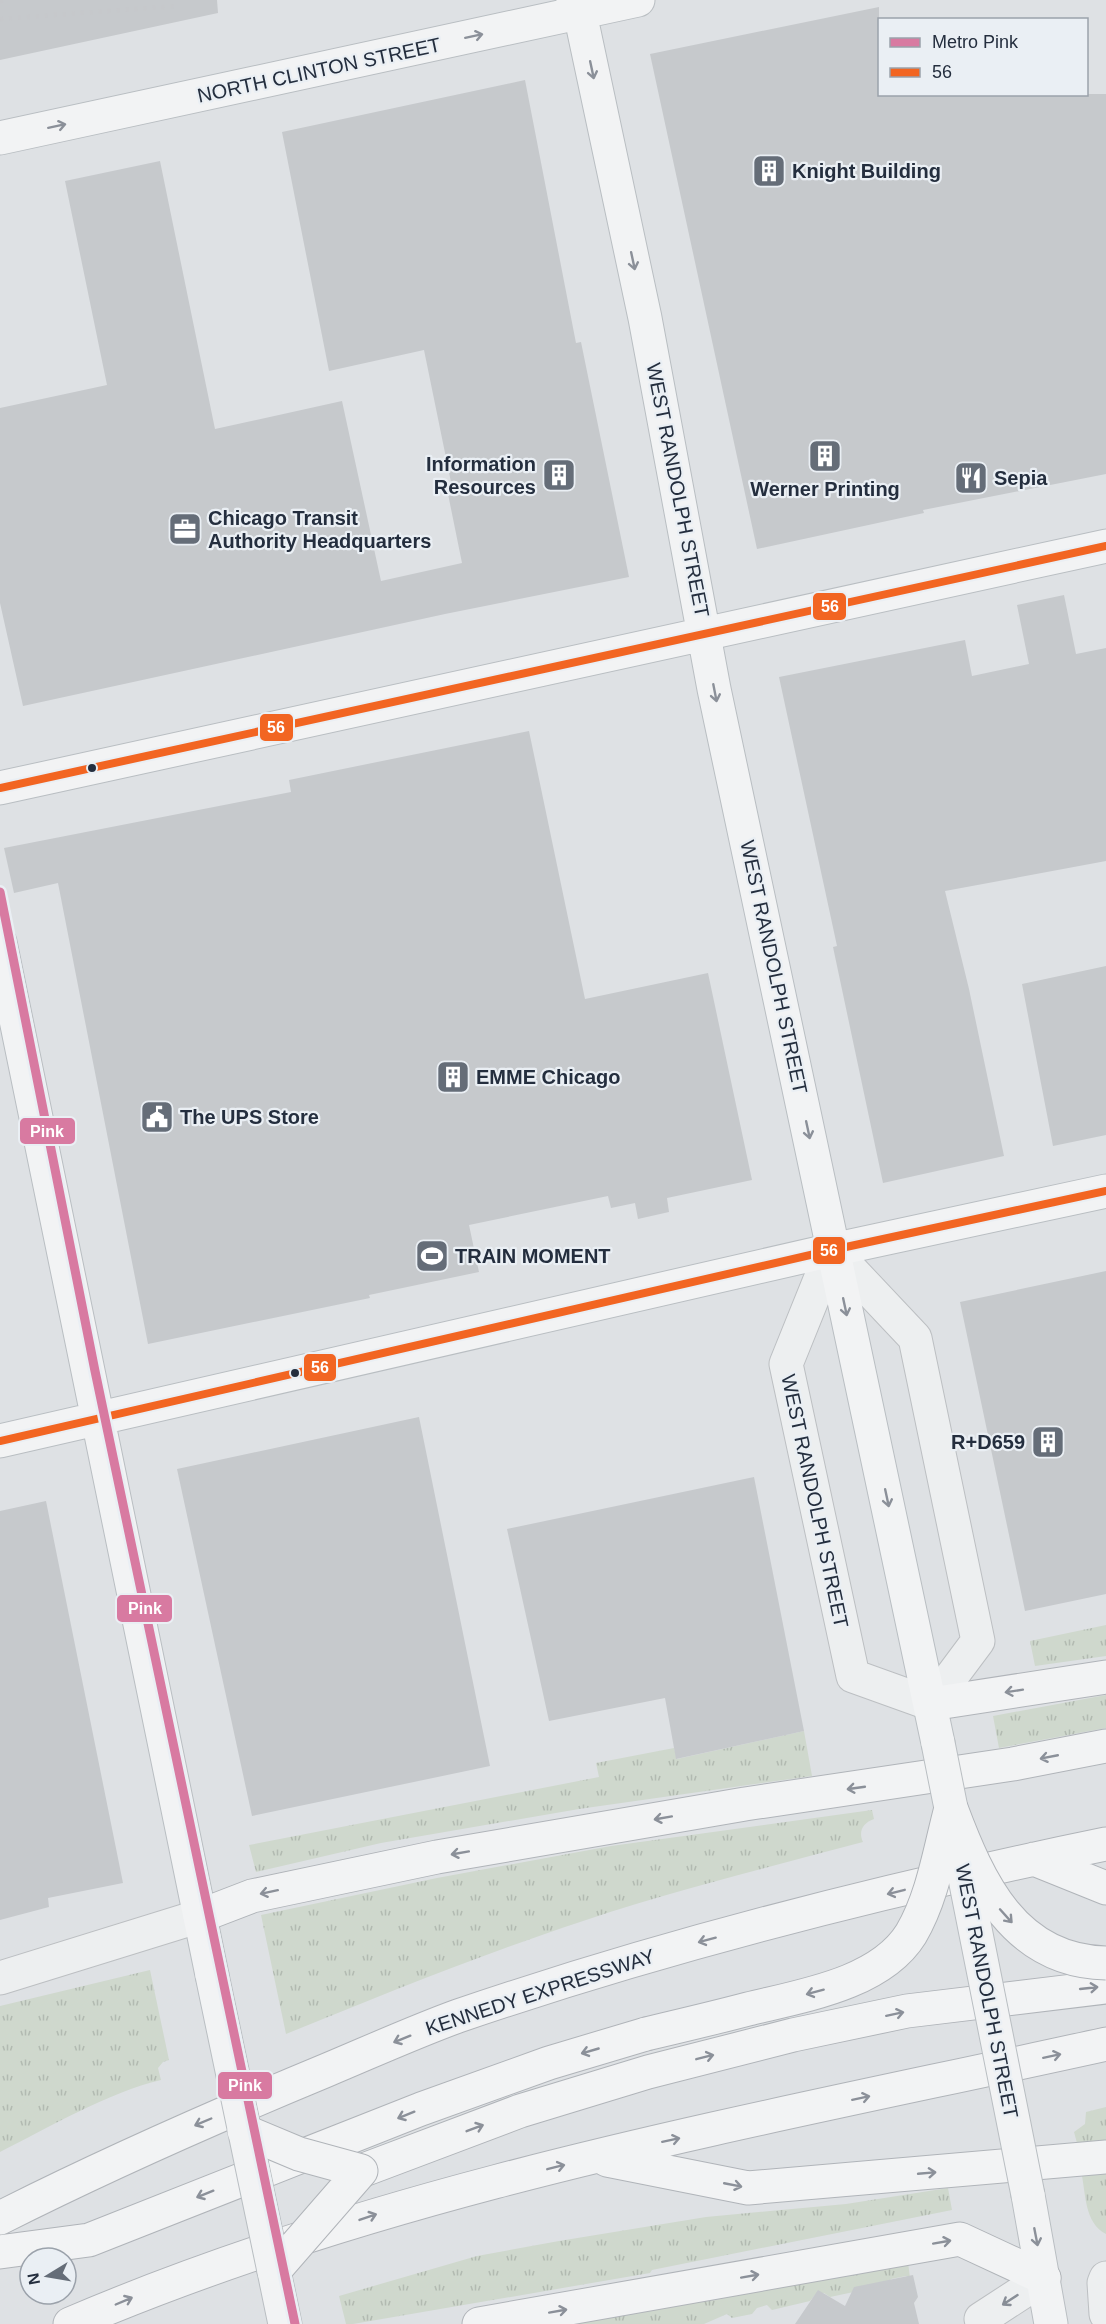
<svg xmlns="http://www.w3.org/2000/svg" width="1106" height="2324" viewBox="0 0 1106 2324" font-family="Helvetica,sans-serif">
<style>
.grass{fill:url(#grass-tufts)}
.building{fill:#c6c9cc}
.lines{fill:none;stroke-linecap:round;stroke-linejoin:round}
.minor-casing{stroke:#bcbfc2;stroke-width:35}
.major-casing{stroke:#b9bec2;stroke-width:35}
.highway-casing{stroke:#b0b4b9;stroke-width:35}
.minor{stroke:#edeff0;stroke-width:33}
.major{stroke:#f2f3f4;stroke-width:33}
.highway{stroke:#f2f3f4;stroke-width:33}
.rail{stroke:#c6c8cb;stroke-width:4.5;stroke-dasharray:3 6;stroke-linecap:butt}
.major-bridge-casing{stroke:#b9bec2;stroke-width:35;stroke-linecap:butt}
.highway-bridge-casing{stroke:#b0b4b9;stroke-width:35;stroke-linecap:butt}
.major-bridge{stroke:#f2f3f4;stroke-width:33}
.highway-bridge{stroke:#f2f3f4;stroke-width:33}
.bus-1-casing{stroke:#eaeff4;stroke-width:12}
.bus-1{stroke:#f26522;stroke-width:8}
.metro-1-casing{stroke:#eaeff4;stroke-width:14}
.metro-1{stroke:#d87aa1;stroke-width:9}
.oneway{stroke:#8b9099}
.oneway2{stroke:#888e97}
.bus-dot{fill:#242e3e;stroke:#eaeff4;stroke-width:2}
.labels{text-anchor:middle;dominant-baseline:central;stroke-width:4.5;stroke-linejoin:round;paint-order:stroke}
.street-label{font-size:20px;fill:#242e3e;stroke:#eaeff4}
.poi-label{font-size:20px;font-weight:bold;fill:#242e3e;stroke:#eaeff4;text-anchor:start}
.line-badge{stroke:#eaeff4;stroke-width:2}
.badge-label{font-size:16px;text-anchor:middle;font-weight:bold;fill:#fff}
</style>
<defs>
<pattern id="grass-tufts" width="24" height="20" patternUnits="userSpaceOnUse" patternTransform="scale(1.5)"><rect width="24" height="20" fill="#cfd8cd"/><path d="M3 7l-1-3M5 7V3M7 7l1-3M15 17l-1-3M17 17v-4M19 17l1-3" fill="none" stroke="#b2bab1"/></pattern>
</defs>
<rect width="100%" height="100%" fill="#dee1e4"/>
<path class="grass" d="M1106 1625V1656L1035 1666 1030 1641Z
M1106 1695V1728L999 1748 993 1716Z
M804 1731 812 1776 579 1809 381 1843 256 1872 249 1845 599 1777 596 1763 674 1748 677 1759Z
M872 1810 874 1819C863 1823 858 1831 863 1842 762 1869 660 1894 562 1928 468 1960 377 1997 286 2034L261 1915 437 1878 611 1846Z
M150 1970 169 2060 163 2062 158 2068 161 2080C109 2092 48 2128 0 2152V2006Z
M1106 2107V2140L1077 2143 1074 2132 1085 2124 1086 2112Z
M1106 2169V2234C1084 2223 1086 2193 1081 2171Z
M948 2188 952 2210 652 2270 650 2273 353 2324H346L339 2296 477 2256 559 2241 706 2217 846 2204Z
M908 2262 910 2278 906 2276 891 2279 887 2285 830 2297 824 2293 815 2295 810 2301 772 2310 767 2305 757 2308 752 2314 732 2318 727 2314 704 2324H568Z"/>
<path class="building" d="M0 0H217L218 13 0 60Z
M879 7V94H1106V474L923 510 924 513 757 549 650 54Z
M525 80 576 343 581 342 629 577 445 614 23 706 0 603V408L107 385 65 181 160 161 215 429 342 401 381 581 462 563 448 494 453 492 424 350 329 371 282 132Z
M1064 595 1076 654 1106 648V861L945 891 969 989 1004 1156 883 1183 833 947 837 946 779 677 965 640 972 676 1029 664 1017 605Z
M529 731 585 999 708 973 752 1180 667 1198 669 1212 638 1219 635 1203 611 1208 608 1196 469 1225 479 1272 369 1295 370 1298 148 1344 58 883 14 893 4 848 291 792 289 780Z
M1106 966V1135L1053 1146 1022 984Z
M1106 1271V1594L1025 1611 960 1302Z
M419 1417 490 1766 252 1816 177 1469Z
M754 1477 804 1731 676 1759 665 1698 549 1721 507 1529Z
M46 1501 123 1883 48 1898 49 1907 0 1920V1511Z
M913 2275 918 2297 914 2303 919 2324H795L818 2290 845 2306 854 2287Z"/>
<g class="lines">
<defs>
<path id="minor" d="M832 1250 915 1338 978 1641 931 1704 853 1676 786 1364Z
M0 1978 200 1916
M1106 2278 1104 2283 1106 2314
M983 2324 981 2319 1044 2278"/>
<path id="major" d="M573 0 580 13 645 318 714 689 938 1743
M0 138 638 0
M0 788C369 710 737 626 1106 546
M0 942 212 1975
M0 1441 832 1250 1106 1191
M1028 2195 1051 2324
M274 2271 285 2324"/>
<path id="highway" d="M931 1704 1106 1677
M1034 1859 1106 1888
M200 1916 252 1896 437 1857 745 1804 1013 1764 1106 1746
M607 2160 748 2188 1106 2157
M361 2171 520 2111 648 2072 793 2035 907 2011 1106 1987
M0 2218C107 2164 216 2116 327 2070 370 2052 414 2032 458 2016 669 1944 887 1889 1106 1844
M0 2252 89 2240 421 2109 549 2063 646 2034
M70 2324C400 2183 757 2121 1106 2044
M479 2324 960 2239 1044 2278"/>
</defs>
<use href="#minor" class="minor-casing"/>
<use href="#major" class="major-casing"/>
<use href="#highway" class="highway-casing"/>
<use href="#minor" class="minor"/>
<use href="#major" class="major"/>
<use href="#highway" class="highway"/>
<path class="rail" d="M0 1 6 0
M0 19 177 6"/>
<defs>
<path id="major-bridge" d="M938 1743 1028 2195
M212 1975 274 2271"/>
<path id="highway-bridge" d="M951 1808C979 1883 1014 1961 1106 1963
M646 2034C680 2026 714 2018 748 2009 801 1996 880 1984 911 1934 933 1897 940 1849 951 1808
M244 2131 299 2154 361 2171 274 2271"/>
</defs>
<use href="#major-bridge" class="major-bridge-casing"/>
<use href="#highway-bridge" class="highway-bridge-casing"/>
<use href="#major-bridge" class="major-bridge"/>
<use href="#highway-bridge" class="highway-bridge"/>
<defs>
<path id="bus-1" d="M0 788 1106 546
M0 1441 832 1250 1106 1191"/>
</defs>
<use href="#bus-1" class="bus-1-casing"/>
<use href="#bus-1" class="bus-1"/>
<defs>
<path id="metro-1" d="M0 892 95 1371 295 2324"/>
</defs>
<use href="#metro-1" class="metro-1-casing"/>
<use href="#metro-1" class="metro-1"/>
</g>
<defs><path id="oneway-shaft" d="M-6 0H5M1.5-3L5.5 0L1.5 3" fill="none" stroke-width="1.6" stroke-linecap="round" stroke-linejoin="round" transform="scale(1.5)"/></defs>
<g class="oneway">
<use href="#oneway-shaft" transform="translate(474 36) rotate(-12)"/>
<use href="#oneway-shaft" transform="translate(592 70) rotate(78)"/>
<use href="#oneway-shaft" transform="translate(57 126) rotate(-12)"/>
<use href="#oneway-shaft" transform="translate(633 261) rotate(78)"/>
<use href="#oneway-shaft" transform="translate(715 693) rotate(79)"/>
<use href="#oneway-shaft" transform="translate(808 1130) rotate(78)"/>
<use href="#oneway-shaft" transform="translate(845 1307) rotate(78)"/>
<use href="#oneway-shaft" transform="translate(887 1498) rotate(78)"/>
<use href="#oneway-shaft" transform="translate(1014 1691) rotate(171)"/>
<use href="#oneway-shaft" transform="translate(1049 1757) rotate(169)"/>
<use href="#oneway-shaft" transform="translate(856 1788) rotate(172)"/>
<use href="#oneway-shaft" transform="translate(663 1818) rotate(170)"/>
<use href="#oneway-shaft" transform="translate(460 1853) rotate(170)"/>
<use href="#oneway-shaft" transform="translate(269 1892) rotate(168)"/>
<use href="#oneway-shaft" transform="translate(896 1892) rotate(166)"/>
<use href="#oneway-shaft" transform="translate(1006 1916) rotate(48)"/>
<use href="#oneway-shaft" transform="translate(707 1940) rotate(165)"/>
<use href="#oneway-shaft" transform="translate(1089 1988) rotate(-6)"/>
<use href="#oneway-shaft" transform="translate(815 1992) rotate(165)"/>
<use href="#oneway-shaft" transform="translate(895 2014) rotate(-12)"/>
<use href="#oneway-shaft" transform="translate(402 2039) rotate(158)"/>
<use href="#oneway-shaft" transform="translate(590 2051) rotate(164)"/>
<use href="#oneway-shaft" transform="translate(1052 2056) rotate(-12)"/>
<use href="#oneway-shaft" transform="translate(705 2057) rotate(-14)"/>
<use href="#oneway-shaft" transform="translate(861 2098) rotate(-12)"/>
<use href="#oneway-shaft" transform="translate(406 2115) rotate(158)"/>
<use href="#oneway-shaft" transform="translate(203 2122) rotate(157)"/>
<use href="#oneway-shaft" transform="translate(475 2128) rotate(-21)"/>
<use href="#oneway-shaft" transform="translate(671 2140) rotate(-12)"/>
<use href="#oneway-shaft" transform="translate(556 2167) rotate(-14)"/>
<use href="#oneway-shaft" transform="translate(927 2173) rotate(-5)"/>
<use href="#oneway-shaft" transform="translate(733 2185) rotate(11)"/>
<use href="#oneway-shaft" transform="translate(205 2194) rotate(158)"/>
<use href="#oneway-shaft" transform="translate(368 2217) rotate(-19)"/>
<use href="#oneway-shaft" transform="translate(1036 2237) rotate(79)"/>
<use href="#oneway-shaft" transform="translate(942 2242) rotate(-10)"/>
<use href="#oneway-shaft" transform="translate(750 2276) rotate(-10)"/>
<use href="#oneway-shaft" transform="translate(124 2301) rotate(-23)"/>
<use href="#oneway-shaft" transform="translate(558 2311) rotate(-10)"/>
</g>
<use class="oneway2" href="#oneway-shaft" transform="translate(1010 2300) rotate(147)"/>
<defs>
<symbol id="building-square" viewBox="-11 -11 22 22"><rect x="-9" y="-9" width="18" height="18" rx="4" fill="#656d78" stroke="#eaeff4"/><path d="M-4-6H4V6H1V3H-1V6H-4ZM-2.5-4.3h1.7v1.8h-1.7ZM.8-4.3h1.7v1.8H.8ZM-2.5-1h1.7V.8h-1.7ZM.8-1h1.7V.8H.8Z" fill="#fff"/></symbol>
<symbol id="restaurant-square" viewBox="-11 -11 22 22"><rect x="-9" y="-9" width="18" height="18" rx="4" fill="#656d78" stroke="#eaeff4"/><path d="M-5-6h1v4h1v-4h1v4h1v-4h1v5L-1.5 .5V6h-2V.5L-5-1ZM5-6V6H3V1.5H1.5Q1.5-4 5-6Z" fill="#fff"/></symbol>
<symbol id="office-square" viewBox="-11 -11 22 22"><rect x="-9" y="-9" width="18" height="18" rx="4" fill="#656d78" stroke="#eaeff4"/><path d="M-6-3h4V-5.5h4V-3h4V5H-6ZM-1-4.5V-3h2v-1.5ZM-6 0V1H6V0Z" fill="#fff"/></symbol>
<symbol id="civic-square" viewBox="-11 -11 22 22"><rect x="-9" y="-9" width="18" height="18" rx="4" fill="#656d78" stroke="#eaeff4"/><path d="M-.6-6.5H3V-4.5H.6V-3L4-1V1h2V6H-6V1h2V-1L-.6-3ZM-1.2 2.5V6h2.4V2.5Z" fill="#fff"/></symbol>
<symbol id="stadium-square" viewBox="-11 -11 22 22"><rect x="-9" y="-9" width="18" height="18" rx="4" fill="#656d78" stroke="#eaeff4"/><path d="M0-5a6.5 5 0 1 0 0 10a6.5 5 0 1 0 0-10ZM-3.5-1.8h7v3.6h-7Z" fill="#fff"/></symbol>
</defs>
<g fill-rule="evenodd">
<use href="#building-square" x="750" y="152" width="38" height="38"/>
<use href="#building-square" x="806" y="437" width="38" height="38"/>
<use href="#building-square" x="540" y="456" width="38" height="38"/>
<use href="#restaurant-square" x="952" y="459" width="38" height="38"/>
<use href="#office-square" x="166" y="510" width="38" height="38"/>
<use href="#building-square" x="434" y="1058" width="38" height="38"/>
<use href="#civic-square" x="138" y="1098" width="38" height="38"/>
<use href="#stadium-square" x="413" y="1237" width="38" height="38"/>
<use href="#building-square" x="1029" y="1423" width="38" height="38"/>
</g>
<g class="bus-dot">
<circle cx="92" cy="768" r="5"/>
<circle cx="295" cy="1373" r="5"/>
</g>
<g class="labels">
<g class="street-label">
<text transform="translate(319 70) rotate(-12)">NORTH CLINTON STREET</text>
<text transform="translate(678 490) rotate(79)">WEST RANDOLPH STREET</text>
<text transform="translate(774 967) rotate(78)">WEST RANDOLPH STREET</text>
<text transform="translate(815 1501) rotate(78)">WEST RANDOLPH STREET</text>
<text transform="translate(987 1991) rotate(79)">WEST RANDOLPH STREET</text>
<text transform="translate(540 1992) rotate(-18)">KENNEDY EXPRESSWAY</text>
</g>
<g class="poi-label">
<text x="792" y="171">Knight Building</text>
<text x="536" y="464" text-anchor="end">Information<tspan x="536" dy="23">Resources</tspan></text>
<text x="994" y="478">Sepia</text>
<text x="825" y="489" text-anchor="middle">Werner Printing</text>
<text x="208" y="518">Chicago Transit<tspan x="208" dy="23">Authority Headquarters</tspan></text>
<text x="476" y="1077">EMME Chicago</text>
<text x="180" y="1117">The UPS Store</text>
<text x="455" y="1256">TRAIN MOMENT</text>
<text x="1025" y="1442" text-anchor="end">R+D659</text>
</g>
</g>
<g class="line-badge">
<rect x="812" y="592" width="35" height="29" rx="6" fill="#f26522"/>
<rect x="259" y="713" width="35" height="29" rx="6" fill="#f26522"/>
<rect x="19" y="1117" width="57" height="28" rx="6" fill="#d87aa1"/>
<rect x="812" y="1236" width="34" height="29" rx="6" fill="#f26522"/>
<rect x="303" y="1353" width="34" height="29" rx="6" fill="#f26522"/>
<rect x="116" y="1594" width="57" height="29" rx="6" fill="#d87aa1"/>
<rect x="217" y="2071" width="56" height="29" rx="6" fill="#d87aa1"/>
</g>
<g class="badge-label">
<text x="830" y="612">56</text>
<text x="276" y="733">56</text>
<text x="47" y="1137">Pink</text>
<text x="829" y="1256">56</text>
<text x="320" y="1373">56</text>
<text x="145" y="1614">Pink</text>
<text x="245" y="2091">Pink</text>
</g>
<rect x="878" y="18" width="210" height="78" fill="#eaeff4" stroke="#9ba2ab" stroke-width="1.5"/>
<rect x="890" y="38" width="30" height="9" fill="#d87aa1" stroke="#9ba2ab" stroke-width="1.5"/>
<text x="932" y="48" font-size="18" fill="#242e3e">Metro Pink</text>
<rect x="890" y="68" width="30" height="9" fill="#f26522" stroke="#9ba2ab" stroke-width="1.5"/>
<text x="932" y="78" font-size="18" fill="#242e3e">56</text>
<g transform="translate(48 2276) rotate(259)"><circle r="28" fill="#eaeff4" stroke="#9ba2ab" stroke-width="1.5"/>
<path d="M0-4.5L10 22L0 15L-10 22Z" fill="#656d78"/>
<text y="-9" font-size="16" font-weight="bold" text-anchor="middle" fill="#242e3e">N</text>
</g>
</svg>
